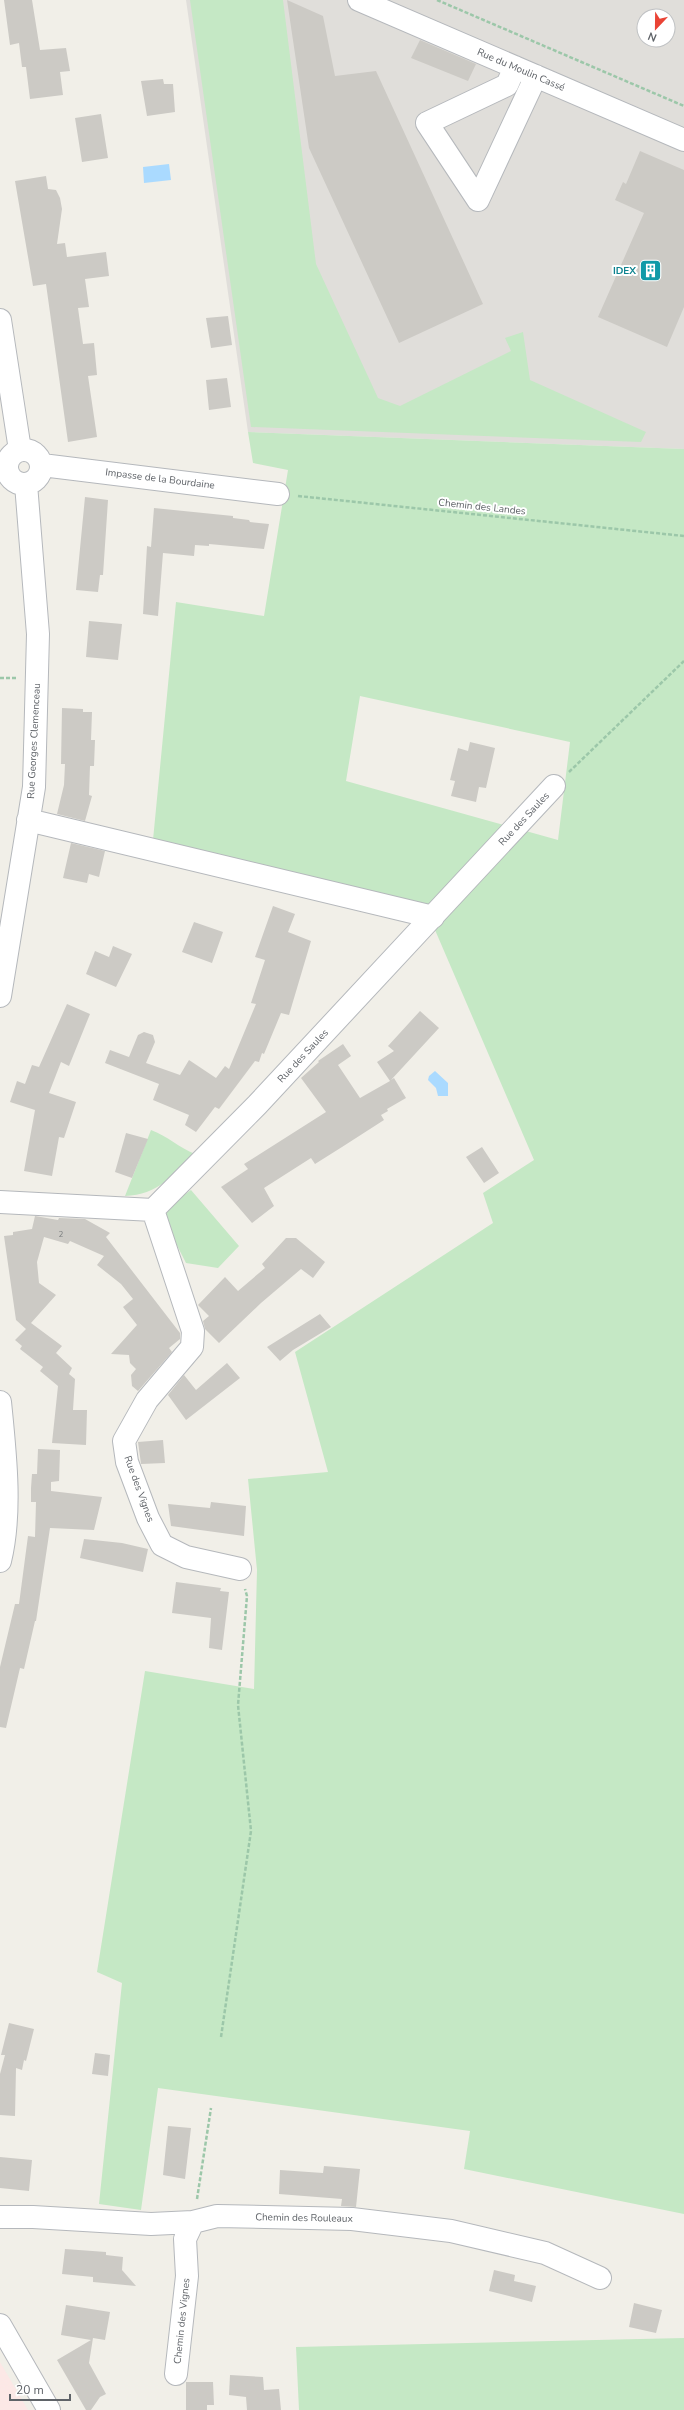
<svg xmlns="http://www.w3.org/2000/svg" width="684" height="2410" viewBox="0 0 684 2410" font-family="'Nunito Sans',sans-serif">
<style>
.industrial{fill:#e0deda;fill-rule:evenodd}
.medical{fill:#fce8e6}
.green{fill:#c5e8c5;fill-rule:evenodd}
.water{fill:#aadaff}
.building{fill:#cccac5}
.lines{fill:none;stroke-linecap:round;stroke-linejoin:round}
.minor-casing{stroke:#b5b8bc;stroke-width:24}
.path{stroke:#9cc7a9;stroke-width:2.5;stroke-dasharray:4 2;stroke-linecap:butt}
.minor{stroke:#fff;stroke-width:22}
.labels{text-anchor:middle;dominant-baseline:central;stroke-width:4;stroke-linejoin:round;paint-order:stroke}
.number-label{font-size:8px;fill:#7a7d7f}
.street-label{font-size:10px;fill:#5f6368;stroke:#fff}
.culture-label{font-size:10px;font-weight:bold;fill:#0d838f;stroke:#fff;text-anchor:end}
</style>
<rect width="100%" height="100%" fill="#f1efe8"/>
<path class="industrial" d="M186 0H684V449L248 432ZM644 16H668V40H644Z"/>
<path class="medical" d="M0 2362 28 2410H0Z"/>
<path class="green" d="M190 0H283L316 264 378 398 400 406 511 351 505 338 523 332 530 380 646 432 641 442 251 427Z
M248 432 684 449V2214L464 2169 470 2131 158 2088 141 2210 99 2204 122 1983 97 1972 145 1671 254 1689 257 1570 248 1479 328 1472 295 1352 493 1223 483 1193 534 1160 426 909 216 854 153 840 176 602 264 616 288 470 253 463ZM360 696 570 742 558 840 346 781Z
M151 1130C169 1137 178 1147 195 1154 173 1175 158 1195 125 1196Z
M191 1190 239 1246 218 1268 186 1263 160 1212Z
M684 2338V2410H299L296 2347Z"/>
<path class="water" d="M169 164 171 180 144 183 143 167Z
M435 1071 448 1083V1096H438L436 1088 428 1080 429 1076Z"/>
<path class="building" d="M4 0H32L40 50 66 48 70 71 60 72 63 95 30 99 26 67H22L19 43 10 45Z
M287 0 323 16 335 76 376 71 483 304 399 343 309 148Z
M420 40 476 64 468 81 411 58Z
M163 79 164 84H173L175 112 147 116 141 81Z
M101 114 108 158 82 162 75 118Z
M640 151 684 170V307L667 347 598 317 644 213 615 200 623 182 626 184Z
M46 176 48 189 56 190 60 198 62 209 57 244 65 243 67 257 106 252 109 276 85 279 89 307 78 308 83 344 94 343 97 375 88 376 97 437 68 442 46 284 33 286 15 181Z
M228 316 232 345 211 348 206 318Z
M227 378 231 407 209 410 206 380Z
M85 497 108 500 103 575H100L98 592 76 590Z
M154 508 233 516V518L249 520 250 522 269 524 264 549 209 544V546L195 545 194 556 163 553 158 616 143 614 147 546 151 547Z
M89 621 122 624 118 660 86 657Z
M62 708 83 709V712H92L91 740H95L94 766H90L89 795 92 796 85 821 57 814 64 785 65 764H61Z
M470 742 495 748 486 788 479 787 476 802 451 796 455 781 450 780 458 748 468 751Z
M71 843 105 851 99 877 89 874 87 883 63 878Z
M273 906 295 914 288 932 311 941 289 1015 281 1013 264 1054 262 1053 259 1062 255 1061 219 1109 215 1107 196 1132 185 1125 189 1115 153 1100 159 1084 105 1063 110 1050 129 1057 138 1035 144 1032 153 1035 155 1042 146 1063 180 1075 189 1060 216 1078 225 1066 229 1069 256 1004 251 1003 265 960 255 957Z
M194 922 223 932 212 963 182 952Z
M113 946 132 954 116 987 86 974 95 951 109 957Z
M67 1004 90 1014 69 1066 61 1062 49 1093 76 1102 64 1138 59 1137 52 1176 24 1171 35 1110 10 1102 17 1081 25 1084 32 1065 39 1067Z
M420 1011 439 1028 391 1080 394 1078 406 1098 387 1109 388 1111 381 1115 384 1120 342 1147 315 1164 311 1158 264 1188 274 1206 252 1223 221 1187 248 1169 244 1164 326 1112 301 1078 319 1062 318 1061 343 1044 351 1056 338 1065 360 1098 390 1081 377 1062 394 1051 388 1046Z
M126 1133 148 1139 132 1178 115 1172Z
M482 1147 499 1173 484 1183 466 1157Z
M35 1216 58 1220 59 1218 85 1219 110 1233 106 1237 180 1333V1339L169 1348 172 1352 138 1391 132 1386 131 1375 136 1369 130 1363 129 1355 111 1354 137 1325 123 1307 133 1299 121 1284 97 1265 104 1256 70 1241 68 1244 44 1237 37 1262 39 1283 56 1295 31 1323 62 1346 56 1353 72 1368 69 1374 75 1379 73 1410H87L86 1445 52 1443 58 1386 40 1371 43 1367 20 1349 22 1346 15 1340 26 1329 16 1320 4 1236 13 1235V1232L32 1229Z
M286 1238H296L325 1262 313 1278 301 1269 261 1303 219 1343 205 1329 203 1321 209 1316 198 1305 225 1277 238 1291 265 1268 262 1264Z
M320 1314 331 1327 293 1350 280 1361 267 1347Z
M227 1363 240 1378 186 1420 168 1395 184 1375 196 1390Z
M163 1440 165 1463 141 1464 138 1442Z
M38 1449 60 1450 59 1481 51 1482V1491L102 1497 94 1530 50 1528 36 1621H35L24 1669 20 1668 6 1728 0 1727V1667L15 1604H19L28 1536 35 1537 36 1502H31V1488L32 1474H37Z
M211 1502 246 1506 244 1536 171 1526 168 1504 210 1508Z
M84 1539 122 1543 148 1549 143 1572 80 1558Z
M176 1582 221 1588 220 1591 229 1592 222 1650 209 1648 211 1618 172 1613Z
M9 2023 34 2029 26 2061 24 2060 22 2070 16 2068 15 2116 0 2115V2074L5 2055H1Z
M95 2053 110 2055 108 2076 92 2074Z
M168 2126 191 2128 185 2179 163 2175Z
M0 2157 32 2160 29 2191 0 2188Z
M324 2166 360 2169 356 2207 341 2206 342 2199 279 2194 280 2170 323 2173Z
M65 2249 106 2252V2255L123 2257 122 2270 136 2286 93 2282V2277L62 2274Z
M494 2270 515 2275 514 2281 536 2286 532 2302 489 2291Z
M634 2303 662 2310 656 2333 629 2327Z
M66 2305 110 2312 105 2340 93 2338 89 2363 106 2394 100 2397 91 2410H86L57 2360 91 2340 61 2335Z
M230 2375 263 2377 264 2390 279 2389 281 2410H247L246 2397 229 2395Z
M186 2382H213L214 2405H207V2410H186Z"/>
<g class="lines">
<defs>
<path id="minor" d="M359 0 684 140
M478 200 427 123 507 85 515 67
M478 200 536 76
M0 320 20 450
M7 467a17 17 0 1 1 34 0a17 17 0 1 1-34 0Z
M42 465 278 494
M28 820 433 917
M0 996 34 787 38 634 26 484
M0 1202 153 1210 257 1105 554 786
M153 1210 193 1331 192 1347 147 1400 124 1441 127 1462 148 1518 162 1545 186 1557 240 1569
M0 1402C5 1452 12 1512 0 1561
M0 2217H33L151 2224 193 2222 217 2216 352 2219 451 2231 545 2253 600 2278
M0 2325 49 2410
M176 2374 187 2276 185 2239 193 2222"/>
</defs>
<use href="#minor" class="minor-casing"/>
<path class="path" d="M437 0 684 106
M298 496 684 536
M0 678H16
M569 772 684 661
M221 2037 251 1831 238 1705 247 1596 245 1589
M197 2199 211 2108"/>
<use href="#minor" class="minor"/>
</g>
<defs>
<symbol id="building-square" viewBox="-11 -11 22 22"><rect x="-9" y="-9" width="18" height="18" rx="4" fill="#0f9aa8" stroke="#fff"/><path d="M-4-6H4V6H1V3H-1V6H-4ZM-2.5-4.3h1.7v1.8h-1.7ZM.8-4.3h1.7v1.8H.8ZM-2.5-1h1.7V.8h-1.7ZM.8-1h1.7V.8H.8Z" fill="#fff"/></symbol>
</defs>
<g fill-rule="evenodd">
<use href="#building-square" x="638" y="258" width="25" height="25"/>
</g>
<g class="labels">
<g class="number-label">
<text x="61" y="1234">2</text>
</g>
<g class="street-label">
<text transform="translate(521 70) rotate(23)">Rue du Moulin Cassé</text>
<text transform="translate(160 479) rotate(7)">Impasse de la Bourdaine</text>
<text transform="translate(482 507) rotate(6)">Chemin des Landes</text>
<text transform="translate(34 741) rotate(-87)">Rue Georges Clemenceau</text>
<text transform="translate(524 819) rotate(-47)">Rue des Saules</text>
<text transform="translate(303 1056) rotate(-47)">Rue des Saules</text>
<text transform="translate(139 1489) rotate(70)">Rue des Vignes</text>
<text transform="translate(304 2218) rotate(1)">Chemin des Rouleaux</text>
<text transform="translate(182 2321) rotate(-84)">Chemin des Vignes</text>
</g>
<g class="culture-label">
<text x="636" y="271">IDEX</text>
</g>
</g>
<g transform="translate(656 28) rotate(202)"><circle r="19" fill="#ffffff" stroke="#bfc1c3"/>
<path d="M0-3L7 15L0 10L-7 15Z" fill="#ea4335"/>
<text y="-6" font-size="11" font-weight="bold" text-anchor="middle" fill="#5f6368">N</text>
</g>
<path d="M10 2394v6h60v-6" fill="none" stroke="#5f6368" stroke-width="2"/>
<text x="16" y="2394" font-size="12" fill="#5f6368" stroke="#ffffff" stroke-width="3" paint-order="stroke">20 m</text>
</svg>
